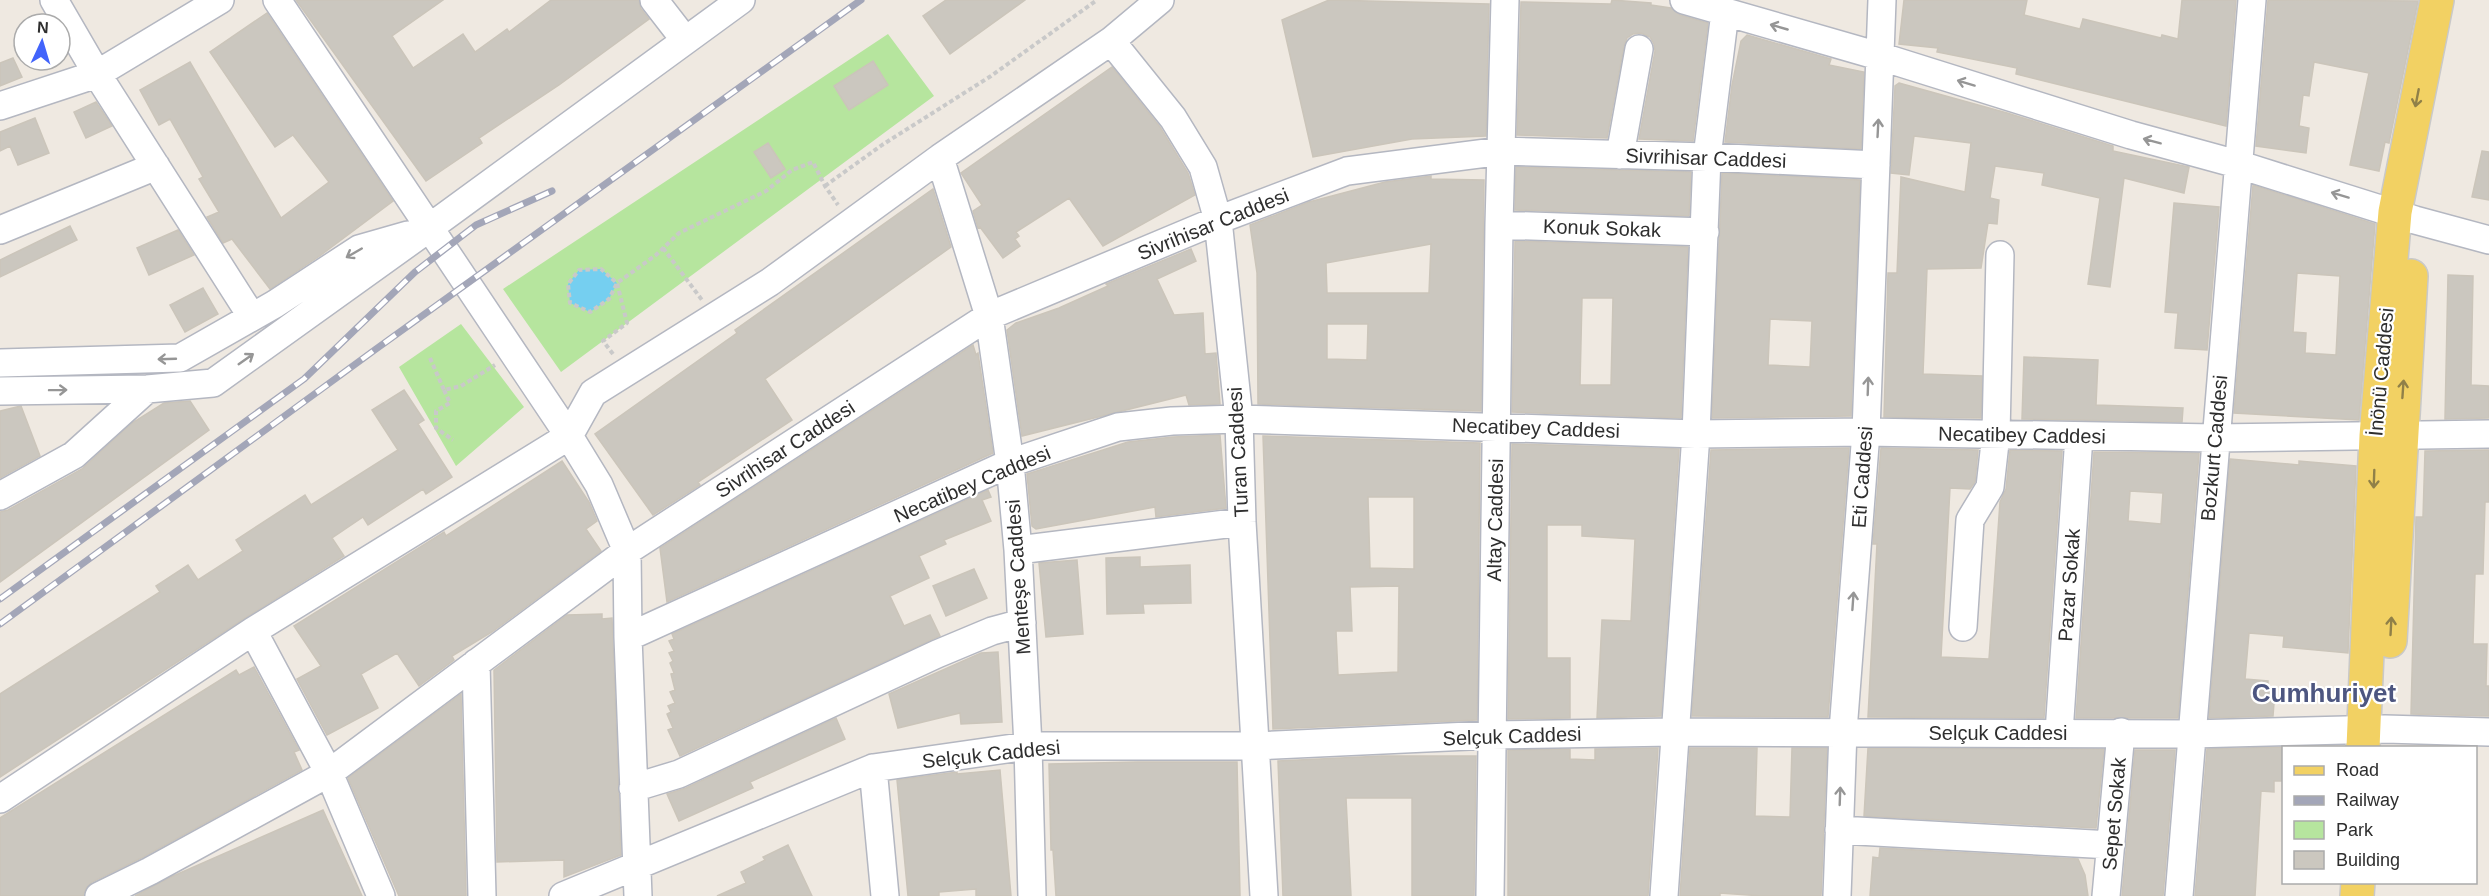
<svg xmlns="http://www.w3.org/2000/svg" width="2489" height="896" viewBox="0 0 2489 896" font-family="Arial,sans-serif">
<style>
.green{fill:#b6e59e}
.water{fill:#75cff0}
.building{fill:#cbc7bf;stroke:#cbc5ba;stroke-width:1.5;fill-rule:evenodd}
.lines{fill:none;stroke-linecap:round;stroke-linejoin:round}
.minor-casing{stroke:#b4b7c1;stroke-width:30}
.major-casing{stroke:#c9c9c9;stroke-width:36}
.path{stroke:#c9c9c9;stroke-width:4;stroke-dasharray:4.5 3;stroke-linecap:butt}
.minor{stroke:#fff;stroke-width:27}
.major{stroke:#f2d163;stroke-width:33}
.rail-casing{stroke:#a3a6b8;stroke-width:7}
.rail{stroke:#fff;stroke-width:4.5;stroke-dasharray:14;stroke-linecap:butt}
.oneway{stroke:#969696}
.oneway2{stroke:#908048}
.labels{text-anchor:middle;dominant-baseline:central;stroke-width:4.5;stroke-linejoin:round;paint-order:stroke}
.street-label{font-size:20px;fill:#2e2e2e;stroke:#fff}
.district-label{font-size:26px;font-weight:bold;fill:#4d5680;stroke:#fff}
</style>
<rect width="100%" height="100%" fill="#efe9e1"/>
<path class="green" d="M888 34 934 96 561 372 503 289Z
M461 324 524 407 456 466 399 367Z"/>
<path class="water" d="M601 269 617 283 609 299 590 312 570 303 568 284 579 270Z"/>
<path class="building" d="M296 0H443L392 36 413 68 463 34 475 52 507 29 509 32 551 0H639L641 9 649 19 559 85 479 138 482 143 426 181Z
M946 0H1025L950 54 923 16Z
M1329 0 1489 4 1486 136 1412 139 1313 157 1282 20Z
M1612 0 1651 3V5L1671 8 1680 15 1708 23 1693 141 1639 139 1655 51 1654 44 1650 37 1641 33 1633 34 1627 38 1624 46 1607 138 1517 135 1521 2 1611 4Z
M1904 0H2027L2024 15 2080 29 2083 19 2161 38 2162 35 2178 39 2182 0H2236L2226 126 2016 74 2017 68 1937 52 1938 48 1899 44Z
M2268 0 2418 1 2389 143 2385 142 2379 171 2350 165 2369 73 2314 62 2309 96 2303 95 2299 126 2309 128 2306 153 2256 146Z
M267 13 393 201 321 255 270 289 232 239 223 243 207 217 219 212 199 179 203 177 170 119 159 125 140 90 190 62 281 218 329 182 293 135 275 147 210 52Z
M1747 35 1831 59 1829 65 1864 72 1861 149 1725 142 1732 85 1741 41Z
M13 58 22 77 0 86V63Z
M873 61 888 85 849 110 834 86Z
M1112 67 1160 127 1188 173 1195 195 1103 246 1069 198 1016 232 1019 236 1015 239 1020 246 1003 258 980 227 978 228 973 211 982 205 961 173Z
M1899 83 2007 113 2113 146V151L2189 167 2184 193 2124 178 2110 287 2088 284 2100 198 2042 185 2044 173 1995 166 1990 198 1999 200 1997 224 1988 223 1981 268 1927 269 1923 374 1982 376 1981 418 1884 417 1888 273H1897L1901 177 1965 192 1971 143 1914 136 1909 175 1891 173 1895 86Z
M96 102 112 126 86 138 74 112Z
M35 118 49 153 18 165 10 146 0 151V132Z
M768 143 785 169 771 178 754 152Z
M2482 151 2489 152V200L2472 197Z
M1516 167 1691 172 1689 216 1515 210Z
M1722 173 1860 180 1851 416 1712 418ZM1770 319 1812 321 1810 367 1768 365Z
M1431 176V179L1484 180 1481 411 1258 404 1257 273 1250 225 1309 202 1385 182ZM1431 244 1429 293H1327L1326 263ZM1327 324H1368L1367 360 1327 359Z
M2253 185 2375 224 2359 420 2234 413ZM2297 273 2340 276 2336 355 2305 353 2306 333 2293 332Z
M933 189 951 247 765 379 792 420 698 482 700 485 653 515 595 434 737 333 735 330Z
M2174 203 2219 207 2207 350 2175 348 2178 313 2165 312Z
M70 226 77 240 0 277V260Z
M178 230 194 255 149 275 137 248Z
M1515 241 1688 247 1681 418 1512 412ZM1582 298H1613L1611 385H1580Z
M1191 249 1196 261 1157 279 1174 315 1203 313 1205 354 1216 353 1220 404 1189 405 1186 395 1022 436 1007 330 1016 323 1059 308 1108 286 1106 284Z
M2448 275 2473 276 2471 385 2489 386V418L2445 419Z
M203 288 218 314 185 332 170 305Z
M973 345 976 355 978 353 993 453 667 602 660 548Z
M2024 357 2098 360 2096 405 2183 408 2182 422 2022 419Z
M404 390 424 420 418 424 452 477 426 494 423 489 368 525 363 517 332 538 344 556 245 618 0 777V694L160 592 156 586 188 565 198 580 243 551 236 540 305 495 311 505 398 450 372 410Z
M190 401 209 430 0 582V512L8 510 82 469 132 423 164 403Z
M21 406 40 456 0 478V411Z
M1220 435 1226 508 1156 517 1155 507 1036 529 1032 526 1027 474 1128 442 1173 437Z
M1263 436 1480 443 1477 720 1273 729ZM1368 497H1414V569L1370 568ZM1399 586 1398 672 1338 675 1336 631H1352L1350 587Z
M1512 444 1679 449 1661 716 1597 718 1602 620 1631 621 1635 539 1582 536V525H1547V658H1570V718L1508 719Z
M1849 448 1828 717 1692 716 1711 450Z
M1881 448 1978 450 1975 482 1970 489 1950 488 1941 657 1989 659 2000 502 2006 489 2010 450 2062 451 2044 718 1868 717 1877 544H1873Z
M2489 450V502H2485L2483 574H2475L2473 644H2487L2486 686H2489V716L2411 714 2416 517H2423L2425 451Z
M2094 452 2199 453 2178 718H2076ZM2130 491 2163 493 2161 524 2128 521Z
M2230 459 2299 465V461L2356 466 2348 653 2283 647 2284 636 2249 633 2245 679 2268 681V690H2275L2273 716 2209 718Z
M562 461 589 502 597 521 586 529 601 551 492 632 452 656 454 660 419 686 397 653 361 674 378 708 327 735 297 679 321 666 294 626 444 532 446 536Z
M988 490 991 497 982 500 991 521 944 540 946 544 919 556 929 578 890 596 904 626 930 615 940 636 680 756 668 730 673 728 667 714 671 712 668 706 675 703 670 692 675 690 671 674 674 673 670 663 673 661 669 653 674 651 669 641 674 639 672 634Z
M1140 557V567L1190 565 1191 603 1143 604 1144 613 1107 614 1106 558Z
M1077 560 1083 634 1046 637 1039 563Z
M974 569 987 598 946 616 933 586Z
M602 614V619L612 618 621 855 564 877V860L497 862 494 670 567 615Z
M998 652 1002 722 961 724 960 713 898 728 889 694 981 653Z
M254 667 299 750 294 752 302 770 143 857 92 882 86 888 83 896H0V818L236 670 239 675Z
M461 694 466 896H399L348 778Z
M836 718 845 739 750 782 753 788 679 821 667 794 686 788Z
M2283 747V781H2274V792L2261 791 2255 896H2195L2207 749Z
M1658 748 1648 896H1508V750L1570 749V759L1595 760V749Z
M1690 748H1757L1755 816 1790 817 1792 748H1827L1821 896H1762L1720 893V896H1680Z
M1868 748 2104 749 2096 828 1864 816Z
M2135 750H2175L2163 896H2122Z
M1382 756H1476L1474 896H1412V798H1346L1351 896H1283L1278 761Z
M1138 762H1237L1240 896H1056L1053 850H1051L1049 764Z
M1000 770 1011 896H976V889L939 892V896H908L897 780 957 772V774Z
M323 810 362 896H135L171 877Z
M788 845 812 896H717L746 883 741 872 765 860 763 857Z
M1880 848 2078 859 2085 875 2088 896H1870L1873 857 1879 858Z"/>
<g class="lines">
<defs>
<path id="minor" d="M54 0 97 74 252 317
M277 0 569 436 599 485 627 551 628 637 638 896
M654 0 685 40
M1684 0 1882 57 2131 135 2237 164 2415 220 2489 240
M1111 41 1173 118 1203 167 1218 220 1239 419 1242 522 1264 896
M0 106 97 74 220 0
M1620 155 1639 49
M940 158 989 316 1010 463 1018 550 1028 746 1032 896
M1499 225 1705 232
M0 230 156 166
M0 363 180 358 275 304 359 249 408 235
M0 391 147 389 213 383 429 228 741 0
M0 496 74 455 147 389
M1018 550 1242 522
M1963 627 1970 520 1990 487 1996 434 2000 255
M253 631 329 773 381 896
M628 637 1010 463 1118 427 1172 421 1239 419 1696 434 1866 432 2215 438 2489 434
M476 663 482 896
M2059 733 2079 436
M873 768 885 896
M633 788 679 774 937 654 992 631 1022 623
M0 799 253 631 569 436 593 393 770 282 940 158 1111 41 1160 0
M1839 830 2111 845
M99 896 150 871 329 773 627 551 989 316 1218 220 1347 171 1502 151 1707 157 1876 165
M563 896 873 768 1028 746H1256L1491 735 1673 732 2191 734 2385 729 2489 732
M1490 896 1499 225 1505 0
M1664 896 1696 434 1707 157 1725 12
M1837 896 1843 731 1866 432 1882 0
M2106 896 2121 732
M2179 896 2252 0"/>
<path id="major" d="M2390 641 2411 276
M2363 748 2376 436 2395 212 2437 0
M2357 896 2358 882"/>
</defs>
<use href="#minor" class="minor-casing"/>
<use href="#major" class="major-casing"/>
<path class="path" d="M825 186 882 145 991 76 1097 0
M663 248 702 300
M613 354 603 341 627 323 617 283 601 269 579 270 568 284 570 303 590 312 609 299 617 283 656 255 679 233 766 191 792 170 813 162 825 186 838 205
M430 358 444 390 461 386 495 365
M444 390 450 403 436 411V428L453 440"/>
<use href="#minor" class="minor"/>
<use href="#major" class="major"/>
<defs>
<path id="rail" d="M0 599 304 379 415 272 476 225 552 191
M0 624 376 349 861 0"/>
</defs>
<use href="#rail" class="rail-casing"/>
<use href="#rail" class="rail"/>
</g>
<defs><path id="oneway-shaft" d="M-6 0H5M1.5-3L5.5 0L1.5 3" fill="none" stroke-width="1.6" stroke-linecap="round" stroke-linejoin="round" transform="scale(1.5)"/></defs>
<g class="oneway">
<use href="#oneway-shaft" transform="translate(1779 27) rotate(-164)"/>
<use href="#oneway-shaft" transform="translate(1966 83) rotate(-163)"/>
<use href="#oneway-shaft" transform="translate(1878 128) rotate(-87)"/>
<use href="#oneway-shaft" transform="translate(2152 141) rotate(-165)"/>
<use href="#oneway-shaft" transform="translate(2340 195) rotate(-163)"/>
<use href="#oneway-shaft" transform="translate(354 253) rotate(150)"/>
<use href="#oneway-shaft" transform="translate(167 359) rotate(178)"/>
<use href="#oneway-shaft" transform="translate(246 359) rotate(-35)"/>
<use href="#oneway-shaft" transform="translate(1868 386) rotate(-88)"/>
<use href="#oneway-shaft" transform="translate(58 390) rotate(-1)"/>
<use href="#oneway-shaft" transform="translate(1853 601) rotate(-86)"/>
<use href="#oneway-shaft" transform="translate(1840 796) rotate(-88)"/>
</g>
<g class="oneway2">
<use href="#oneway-shaft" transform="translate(2417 98) rotate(101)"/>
<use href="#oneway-shaft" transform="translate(2403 389) rotate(-86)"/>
<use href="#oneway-shaft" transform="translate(2374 479) rotate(92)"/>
<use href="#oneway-shaft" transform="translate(2391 626) rotate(-87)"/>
</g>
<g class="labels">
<g class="street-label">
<text transform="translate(1706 158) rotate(2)">Sivrihisar Caddesi</text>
<text transform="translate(1213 224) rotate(-22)">Sivrihisar Caddesi</text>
<text transform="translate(1602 228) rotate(2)">Konuk Sokak</text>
<text transform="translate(2381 372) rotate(-85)">İnönü Caddesi</text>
<text transform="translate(1536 428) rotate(2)">Necatibey Caddesi</text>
<text transform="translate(2022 435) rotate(1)">Necatibey Caddesi</text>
<text transform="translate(2214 448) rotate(-85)">Bozkurt Caddesi</text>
<text transform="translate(785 449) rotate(-33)">Sivrihisar Caddesi</text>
<text transform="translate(1238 452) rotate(-93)">Turan Caddesi</text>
<text transform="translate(1862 477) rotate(-86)">Eti Caddesi</text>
<text transform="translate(972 484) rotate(-23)">Necatibey Caddesi</text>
<text transform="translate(1495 520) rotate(-89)">Altay Caddesi</text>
<text transform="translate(1018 577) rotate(-94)">Menteşe Caddesi</text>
<text transform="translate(2069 585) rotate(-86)">Pazar Sokak</text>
<text x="1998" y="733">Selçuk Caddesi</text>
<text transform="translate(1512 736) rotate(-2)">Selçuk Caddesi</text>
<text transform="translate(991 754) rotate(-6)">Selçuk Caddesi</text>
<text transform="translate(2114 814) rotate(-85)">Sepet Sokak</text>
</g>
<g class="district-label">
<text x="2324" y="693">Cumhuriyet</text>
</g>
</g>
<rect x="2282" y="746" width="195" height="138" fill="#ffffff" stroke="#ababab" stroke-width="1.5"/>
<rect x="2294" y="766" width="30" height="9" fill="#f2d163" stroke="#ababab" stroke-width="1.5"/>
<text x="2336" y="776" font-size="18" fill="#2e2e2e">Road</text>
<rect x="2294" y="796" width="30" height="9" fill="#a3a6b8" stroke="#ababab" stroke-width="1.5"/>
<text x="2336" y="806" font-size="18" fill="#2e2e2e">Railway</text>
<rect x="2294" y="821" width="30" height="18" fill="#b6e59e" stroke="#ababab" stroke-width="1.5"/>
<text x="2336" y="836" font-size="18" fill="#2e2e2e">Park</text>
<rect x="2294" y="851" width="30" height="18" fill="#cbc7bf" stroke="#ababab" stroke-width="1.5"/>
<text x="2336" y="866" font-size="18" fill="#2e2e2e">Building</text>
<g transform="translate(42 42) rotate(4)"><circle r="28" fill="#ffffff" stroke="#ababab" stroke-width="1.5"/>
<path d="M0-4.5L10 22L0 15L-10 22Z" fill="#4264fb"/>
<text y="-9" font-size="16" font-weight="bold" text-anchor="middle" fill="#2e2e2e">N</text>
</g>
</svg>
